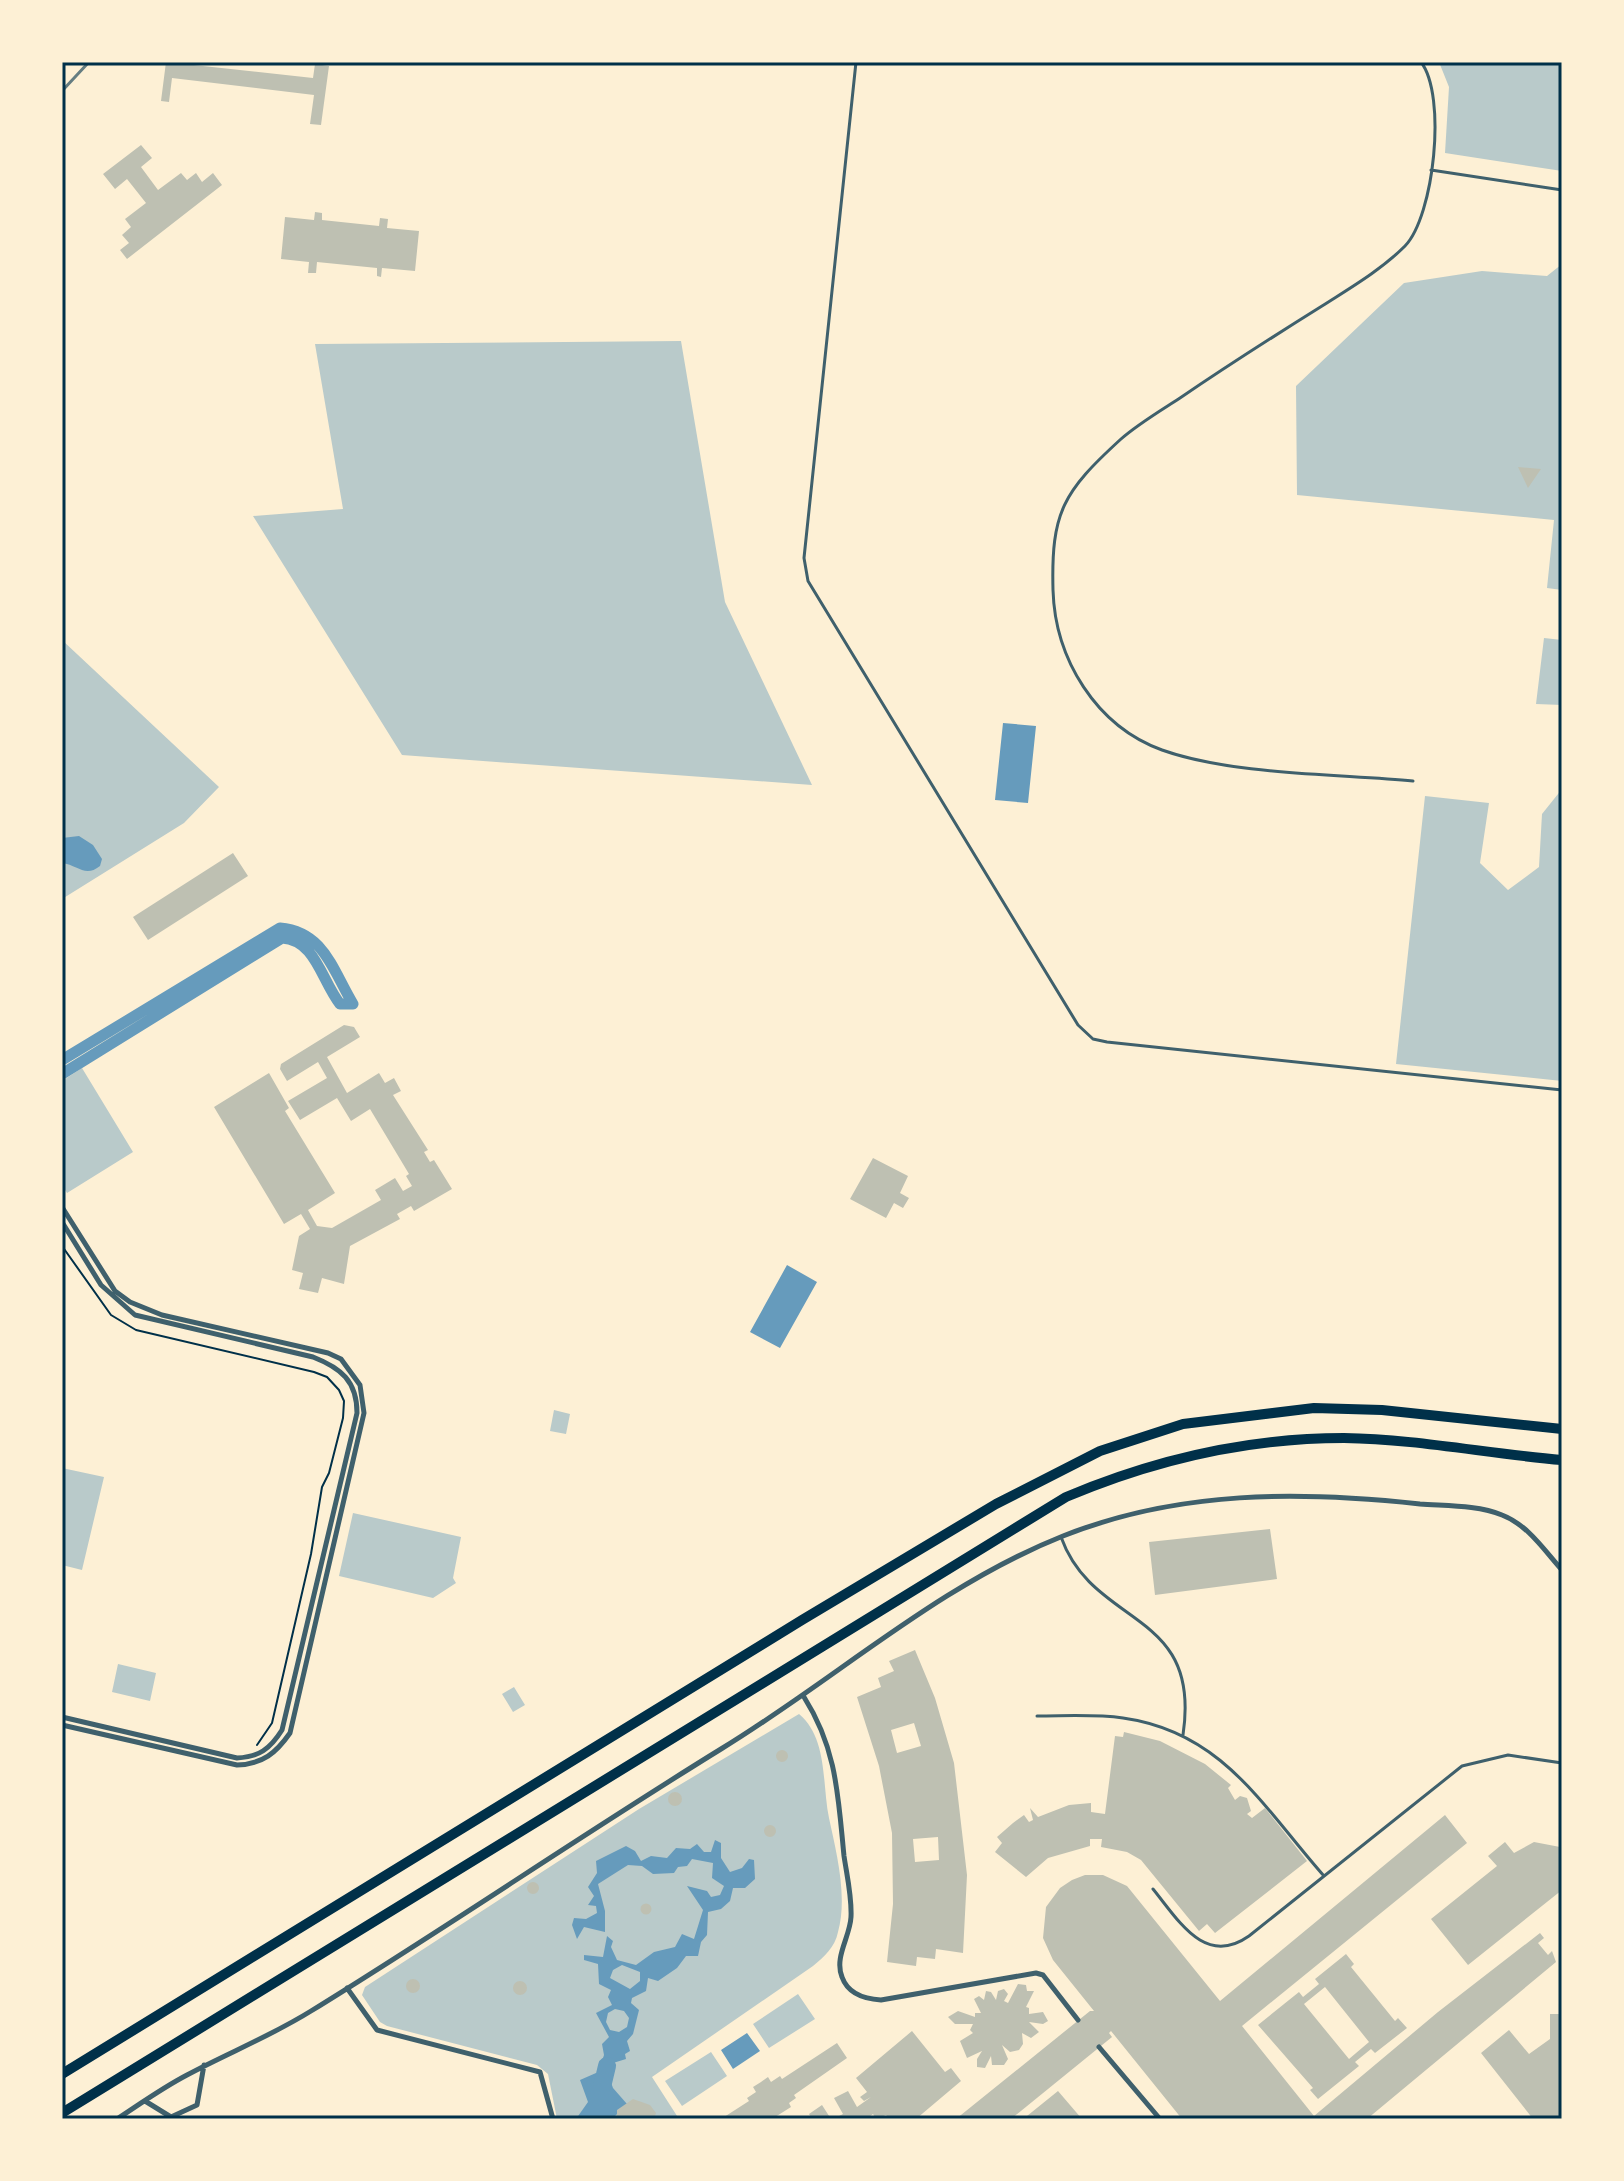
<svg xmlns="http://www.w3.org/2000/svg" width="1624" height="2181" viewBox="0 0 1624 2181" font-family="'Source Sans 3',sans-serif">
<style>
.green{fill:#b9caca}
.water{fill:#669bbc;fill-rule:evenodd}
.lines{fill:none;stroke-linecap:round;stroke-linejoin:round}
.canal{stroke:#669bbc;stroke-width:11}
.river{stroke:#669bbc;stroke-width:18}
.building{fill:#bec0b2;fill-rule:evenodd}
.path{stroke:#003049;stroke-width:2}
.service{stroke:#3f606c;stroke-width:3}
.minor{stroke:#3f606c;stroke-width:5}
.motorway{stroke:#003049;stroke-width:10}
.rail{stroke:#657d81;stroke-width:3}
.neatline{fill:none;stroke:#003049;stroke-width:3}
</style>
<rect width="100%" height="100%" fill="#fdf0d5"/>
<path class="green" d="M1439 62H1562V171L1445 153 1449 87Z
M1562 264V590L1547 588 1554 520 1297 495 1296 386 1404 283 1482 271 1547 276Z
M681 341 725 602 812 785 402 755 253 516 343 509 315 344Z
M1544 638 1562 640V705L1536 704Z
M62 640 219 787 184 823 62 899Z
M1562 789V1081L1396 1064 1425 796 1489 803 1480 863 1508 890 1539 867 1542 814Z
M82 1068 133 1152 67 1193 62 1185V1081Z
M554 1410 570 1414 566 1434 550 1431Z
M62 1468 104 1477 82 1570 62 1565Z
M353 1513 461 1537 453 1578 456 1583 433 1598 339 1576Z
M118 1664 156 1673 150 1701 112 1692Z
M514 1687 525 1705 513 1712 502 1694Z
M799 1714C828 1738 822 1785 829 1818 836 1851 848 1896 838 1932 835 1947 824 1957 813 1966L652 2077 679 2119H557L548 2074 537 2065 387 2026 380 2022 362 1995 365 1987 639 1809Z
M798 1994 815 2019 769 2048 753 2024Z
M711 2052 727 2076 682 2106 665 2081Z"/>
<path class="water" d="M1003 723 1036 726 1028 803 995 800Z
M79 836 93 845 102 859 100 866C85 878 78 865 62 863V838Z
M787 1265 817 1282 780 1348 750 1332Z
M715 1840 721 1843V1858L730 1872 742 1868 749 1859 754 1860 755 1879 745 1888H733L730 1901 721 1909 708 1912 707 1935 701 1942 698 1956H686L677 1968 658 1981 648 1978 646 1991 632 1998 631 2003 639 2010 633 2034 627 2041 630 2051 625 2054 626 2059 613 2063 611 2068 601 2064 604 2055 602 2044 609 2037 596 2013 612 2005 608 1997 611 1990 599 1984 598 1964 584 1960V1955L603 1957 607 1936 613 1941 611 1947 617 1960 636 1965 654 1952 675 1947 682 1934 694 1939 703 1910 687 1886 707 1891 711 1897 720 1895 724 1886 712 1878 713 1863 692 1859 687 1866 678 1867 674 1873 653 1874 642 1866 628 1865 598 1884 605 1911V1932L584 1927 577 1939 572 1925 574 1918 586 1919 597 1913 596 1906 588 1905 594 1896 588 1887 597 1873 596 1861 626 1846 635 1851 641 1861 651 1856 667 1858 676 1848 690 1849 697 1844 704 1852H711ZM622 1965 640 1972V1981L630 1989 610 1978 613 1970ZM615 2009 624 2011 629 2018 627 2027 619 2032 610 2030 606 2022 608 2013Z
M747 2033 760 2051 733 2069 721 2050Z
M596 2073 609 2077 613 2088 627 2104 615 2116 617 2119H576L588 2102 580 2080Z"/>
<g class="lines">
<path class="canal" d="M62 1060 280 928C324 932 332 969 353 1004H340C321 980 316 940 282 938L62 1074"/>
<path class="river" d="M602 2119V2087L607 2066"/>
</g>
<path class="building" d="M166 62 313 78 315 64 329 66 321 125 310 124 314 95 172 78 169 102 161 101Z
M141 145 152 158 141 167 158 190 181 173 187 180 196 173 202 182 213 173 222 185 127 259 120 250 129 243 122 235 131 227 125 219 146 203 127 179 115 189 103 174Z
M315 212 322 213V220L379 226 380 218 388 219 387 228 419 231 415 271 382 268 381 277 377 276V268L317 262 316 273H308L309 262 281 259 285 217 314 220Z
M1518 467 1541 469 1528 488Z
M233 853 248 876 148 940 133 917Z
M344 1025 354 1027 360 1037 327 1057 347 1093 379 1073 385 1083 394 1078 401 1091 393 1095 428 1150 424 1152 430 1162 434 1160 452 1189 414 1211 411 1206 397 1214 400 1219 350 1246 344 1284 322 1278 318 1293 299 1289 303 1273 292 1270 299 1236 310 1229 301 1214 284 1224 214 1107 269 1073 289 1108 285 1111 335 1193 308 1210 317 1226 332 1228 381 1200 375 1190 395 1178 403 1191 412 1186 406 1176 409 1174 370 1109 351 1121 337 1098 300 1120 288 1101 327 1078 318 1062 287 1081 280 1069 281 1064Z
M873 1158 908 1176 900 1193 909 1198 903 1208 894 1203 886 1218 850 1199Z
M1270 1529 1277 1579 1155 1595 1149 1542Z
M915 1650 935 1698 954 1763 967 1875 963 1953 936 1949 935 1959 917 1957 916 1966 887 1962 893 1904 892 1833 879 1766 857 1697 881 1687 878 1678 894 1671 889 1661ZM914 1723 921 1746 897 1753 891 1730ZM938 1837 939 1860 915 1862 913 1839Z
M1124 1732 1160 1741 1205 1764 1231 1785 1228 1788 1235 1800 1240 1796 1247 1798 1251 1811 1247 1814 1252 1818 1265 1808 1307 1861 1215 1933 1207 1924 1199 1931 1141 1860 1127 1852 1101 1847 1102 1839H1090V1846L1048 1858 1026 1877 995 1852 1002 1843 997 1837 1013 1823 1024 1815 1029 1822 1033 1820 1030 1808 1038 1817 1069 1805 1091 1803V1812L1105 1814 1115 1736 1123 1737Z
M776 1756a6 6 0 1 1 12 0a6 6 0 1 1-12 0Z
M668 1799a7 7 0 1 1 14 0a7 7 0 1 1-14 0Z
M1445 1815 1467 1843 1242 2026 1314 2116 1438 2012 1540 1933 1544 1938 1538 1943 1548 1955 1552 1951 1556 1962 1367 2119H1182L1111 2031 1109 2033 1112 2037 1011 2119H956L1090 2011H1094L1053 1960 1043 1938 1046 1907 1060 1888 1072 1880 1085 1875H1103L1127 1886 1220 2001Z
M764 1831a6 6 0 1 1 12 0a6 6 0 1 1-12 0Z
M1505 1842 1514 1853 1534 1842 1560 1847 1562 1890 1468 1965 1431 1919 1497 1866 1488 1856Z
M527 1888a6 6 0 1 1 12 0a6 6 0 1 1-12 0Z
M640.5 1909a5.5 5.5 0 1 1 11 0a5.5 5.5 0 1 1-11 0Z
M1346 1954 1354 1964 1351 1967 1395 2021 1398 2018 1407 2028 1375 2053 1371 2049 1355 2062 1359 2066 1318 2099 1310 2090 1313 2088 1258 2025 1299 1992 1303 1997 1319 1984 1315 1979ZM1325 1987 1369 2042 1349 2059 1304 2004Z
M406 1986a7 7 0 1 1 14 0a7 7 0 1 1-14 0Z
M513 1988a7 7 0 1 1 14 0a7 7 0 1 1-14 0Z
M1018 1984 1026 1985 1027 1991H1034L1026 2007 1029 2008V2014L1043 2012 1048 2021 1043 2024 1029 2022 1039 2032 1031 2038 1022 2033 1023 2044 1019 2050 1010 2052 1002 2045 1008 2059 1004 2065H992L991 2056 985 2068 977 2067V2059L982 2051 967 2058 960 2041 973 2033 970 2030 973 2024H955L948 2017 958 2011 975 2017V2013H981L974 1999 979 1996 984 2000 986 1991 991 1992 996 2000 998 1991 1004 1989 1008 1994 1004 2001 1008 2003Z
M1550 2014H1562V2119H1533L1481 2053 1509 2030 1529 2054 1550 2039Z
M912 2031 945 2072 951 2068 961 2081 916 2119H890L886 2115 876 2119 873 2114 866 2119H833L843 2114 834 2098 848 2091 857 2107 871 2097 864 2101 860 2097 867 2092 856 2078Z
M837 2043 847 2058 794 2095 796 2098 789 2103 791 2107 772 2119H721L749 2101 747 2098 756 2092 753 2087 761 2082 768 2077 771 2082 780 2076 782 2079Z
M1058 2091 1082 2119H1030L1027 2116Z
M633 2099 650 2105 656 2113 654 2119H617V2110Z
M822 2105 831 2119H812L809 2114Z"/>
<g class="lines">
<path class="path" d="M62 1246 111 1315 136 1330 314 1372 327 1377 339 1390 344 1401 343 1418 329 1473 322 1487 311 1554 272 1723 257 1745"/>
<path class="service" d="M856 62 804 558 808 581 1078 1025 1093 1039 1107 1042 1562 1090
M1431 170 1562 190
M1413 781C1338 774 1232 775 1162 750 1096 726 1055 659 1053 590 1051 512 1063 492 1121 439 1138 424 1160 411 1180 398 1227 366 1274 336 1322 306 1350 288 1381 270 1405 246 1434 216 1447 96 1421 62
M1061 1537C1094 1629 1202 1608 1183 1735
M1037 1716C1066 1716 1095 1714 1123 1718 1223 1732 1263 1807 1324 1876
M1153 1889C1179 1921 1205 1967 1249 1936L1462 1766 1508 1755 1562 1763"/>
<path class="minor" d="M62 1207 115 1291 130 1302 162 1315 328 1353 341 1359 360 1385 364 1413 290 1733C276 1753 263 1764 237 1765L62 1725
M62 1222 101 1285 135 1315 313 1357C341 1368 357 1381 357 1413L282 1730C270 1749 259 1757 237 1758L62 1717
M804 1697C837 1749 838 1796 844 1856 847 1876 852 1897 851 1917 850 1937 834 1957 842 1977 848 1994 864 1999 881 2000L1036 1973 1043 1975 1078 2020
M347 1988 377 2030 540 2072 553 2119
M1099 2047 1160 2119
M145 2101 171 2117 197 2105 204 2065
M117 2119C140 2104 162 2088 187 2075 228 2053 271 2036 311 2011 449 1926 583 1834 721 1749 836 1679 937 1586 1063 1536 1179 1490 1299 1491 1420 1504 1446 1506 1478 1505 1502 1515 1528 1525 1544 1550 1562 1570"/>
<path class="motorway" d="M62 2074 802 1620 996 1504 1100 1451 1183 1424 1314 1408 1382 1410 1562 1429
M62 2113 1066 1497C1156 1459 1246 1438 1344 1438 1417 1439 1489 1454 1562 1460"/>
<path class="rail" d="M62 91 89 62"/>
</g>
<rect width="1624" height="2181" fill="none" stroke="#fdf0d5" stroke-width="128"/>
<rect x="64" y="64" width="1496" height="2053" class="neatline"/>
</svg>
